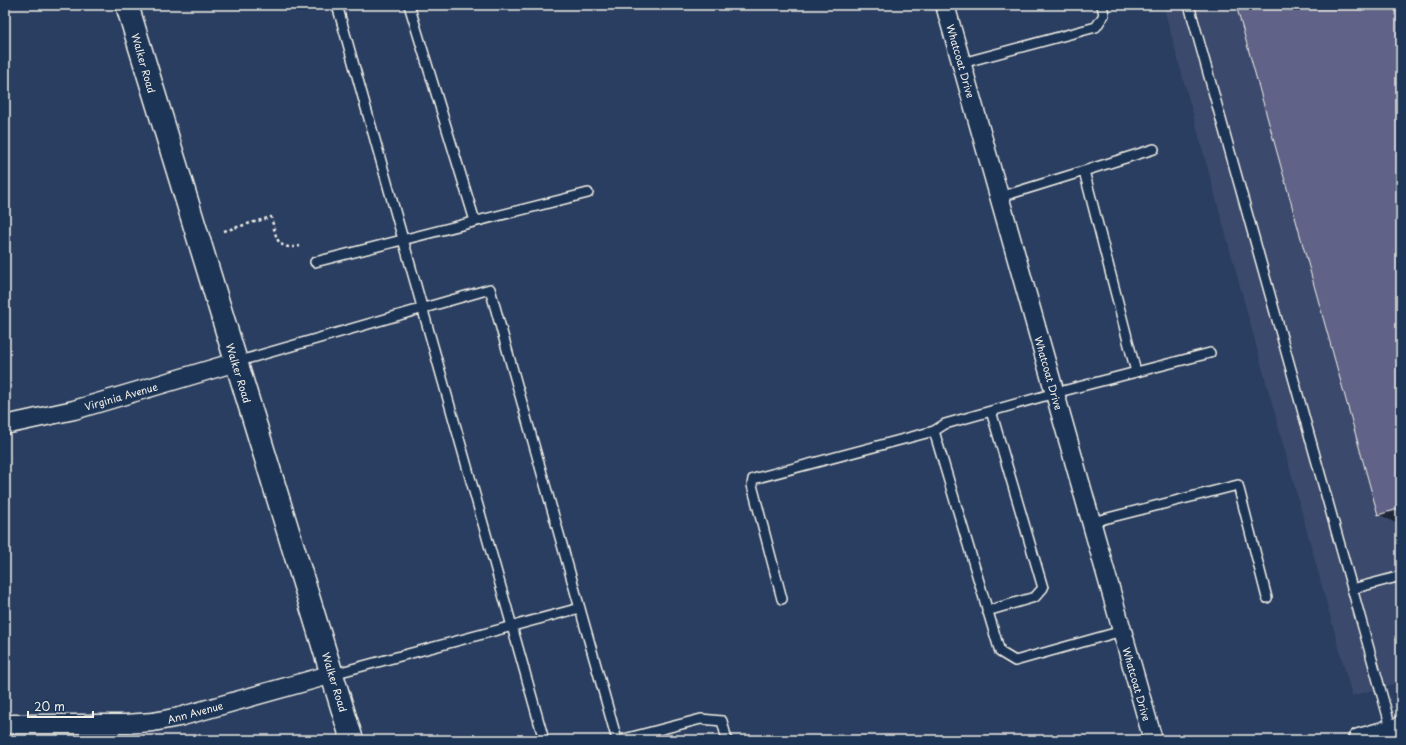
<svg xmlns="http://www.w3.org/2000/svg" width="1406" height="745" viewBox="0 0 1406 745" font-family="'Playpen Sans',sans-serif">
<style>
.built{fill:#3a496c}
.shadow{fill:#0007}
.building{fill:#606287;stroke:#f4f1e8}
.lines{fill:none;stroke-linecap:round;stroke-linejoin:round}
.service-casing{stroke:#f4f1e8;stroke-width:12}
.minor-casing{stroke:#f4f1e8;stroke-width:21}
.tertiary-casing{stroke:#f4f1e8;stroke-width:25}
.secondary-casing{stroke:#f4f1e8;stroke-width:25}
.path{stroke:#f4f1e8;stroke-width:2.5;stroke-dasharray:3 3;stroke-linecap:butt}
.service{stroke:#1d3557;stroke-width:9}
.minor{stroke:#1d3557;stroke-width:18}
.tertiary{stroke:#1d3557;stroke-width:22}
.secondary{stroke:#1d3557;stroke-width:22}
.labels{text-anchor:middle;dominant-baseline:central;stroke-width:3;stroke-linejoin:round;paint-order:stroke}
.street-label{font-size:10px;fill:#f4f1e8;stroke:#1d3557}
</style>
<rect width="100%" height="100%" fill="#2a3e61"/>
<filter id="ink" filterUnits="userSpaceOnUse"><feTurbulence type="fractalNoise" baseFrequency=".025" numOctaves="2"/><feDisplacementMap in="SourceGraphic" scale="8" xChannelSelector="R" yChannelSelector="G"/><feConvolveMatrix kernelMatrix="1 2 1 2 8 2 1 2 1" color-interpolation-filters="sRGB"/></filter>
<g filter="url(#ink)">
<path class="built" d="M1163 5H1401V682L1352 696Z"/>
<path class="shadow" d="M1237 5H1401V507L1390 511V513L1401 510V522L1395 523 1379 514Z"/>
<path class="building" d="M1236 5H1401V508L1378 515Z"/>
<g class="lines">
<defs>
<path id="service" d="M337 5 544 740
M409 5 475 221
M1189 5 1392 731
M962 63 1096 27 1104 15 1102 5
M1084 171 1154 149
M1000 197 1084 171 1136 372
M315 262 588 193
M236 362 490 289 617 740
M1092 522 1238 485 1267 598
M1352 589 1401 576
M782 599 752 485 753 479 934 431
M987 611 1035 597 1043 588 991 411
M1122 631 1015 661 1000 652 934 431 945 424 1055 393 1210 353
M333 674 580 608
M620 740 701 719 722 721 727 740"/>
<path id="minor" d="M945 5 1153 740
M5 425 74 410 236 362
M5 724H125L153 722 179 717 333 674"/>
<path id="tertiary" d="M127 5 352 740"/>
<path id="secondary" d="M1359 740 1401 728"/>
</defs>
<use href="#service" class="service-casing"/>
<use href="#minor" class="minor-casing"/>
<use href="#tertiary" class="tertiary-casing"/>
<use href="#secondary" class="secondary-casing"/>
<path class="path" d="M155 6 159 5
M224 231 271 217C277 237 275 251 300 246"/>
<use href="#service" class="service"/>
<use href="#minor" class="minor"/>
<use href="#tertiary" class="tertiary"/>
<use href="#secondary" class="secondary"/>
</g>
</g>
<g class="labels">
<g class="street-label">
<text transform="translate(961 61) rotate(74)">Whatcoat Drive</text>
<text transform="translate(144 63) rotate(74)">Walker Road</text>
<text transform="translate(239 373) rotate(73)">Walker Road</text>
<text transform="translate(1049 373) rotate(74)">Whatcoat Drive</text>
<text transform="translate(121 396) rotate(-16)">Virginia Avenue</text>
<text transform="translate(335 682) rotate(73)">Walker Road</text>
<text transform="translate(1137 684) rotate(74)">Whatcoat Drive</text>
<text transform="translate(195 712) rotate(-15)">Ann Avenue</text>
</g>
</g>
<rect width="1406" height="745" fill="none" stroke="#1d3557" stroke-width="20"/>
<rect x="10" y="10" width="1386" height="725" fill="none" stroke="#f4f1e8" stroke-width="1.5" filter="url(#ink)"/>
<path d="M28 711v6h65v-6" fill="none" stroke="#f4f1e8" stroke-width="2"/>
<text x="34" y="711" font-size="12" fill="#f4f1e8" stroke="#1d3557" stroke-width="3" paint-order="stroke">20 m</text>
</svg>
